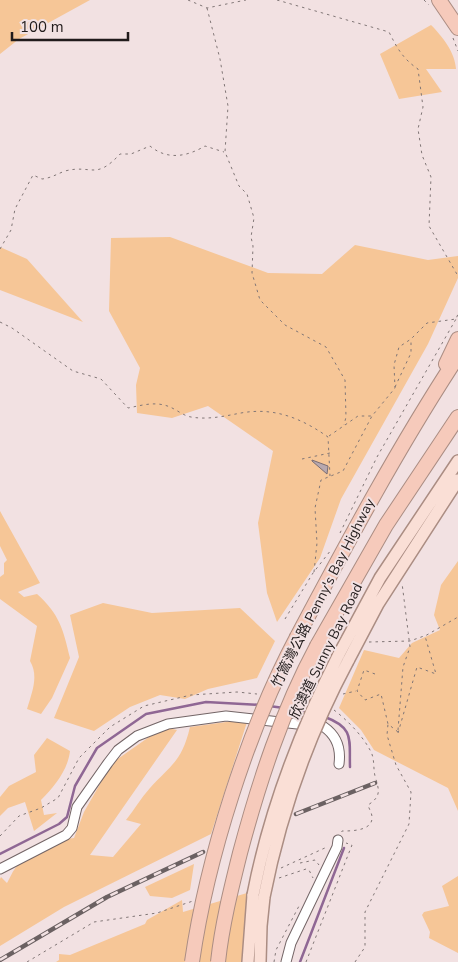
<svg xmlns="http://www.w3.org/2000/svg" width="458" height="962" viewBox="0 0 458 962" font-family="'Nunito Sans','Noto Sans TC',sans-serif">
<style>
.green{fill:#f6c697}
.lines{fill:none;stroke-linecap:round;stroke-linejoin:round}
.stream{stroke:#8f6794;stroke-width:2.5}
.building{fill:#b7a8af;stroke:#7a6d73}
.minor-casing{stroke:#736566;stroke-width:11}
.major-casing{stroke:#ab8d83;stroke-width:14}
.highway-casing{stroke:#ab8d83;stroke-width:16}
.path{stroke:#817676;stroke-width:1;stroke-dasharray:2.5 4;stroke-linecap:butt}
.minor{stroke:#fff;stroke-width:9}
.major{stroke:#fadfd6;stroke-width:11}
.highway{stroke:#f6cabb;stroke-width:14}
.rail-casing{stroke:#6b6162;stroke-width:4.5}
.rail{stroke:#f2e1e2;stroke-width:2.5;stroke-dasharray:8;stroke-linecap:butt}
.major-bridge-casing{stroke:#ab8d83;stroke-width:14;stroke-linecap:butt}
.highway-bridge-casing{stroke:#ab8d83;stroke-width:16;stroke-linecap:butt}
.major-bridge{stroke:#fadfd6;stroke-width:11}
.highway-bridge{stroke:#f6cabb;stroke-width:14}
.labels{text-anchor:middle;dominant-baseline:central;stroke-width:4;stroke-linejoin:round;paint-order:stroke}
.street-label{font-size:14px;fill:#211b1b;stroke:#f2e1e2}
</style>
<rect width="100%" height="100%" fill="#f2e1e2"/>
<path class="green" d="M0 0H90L19 39 0 54Z
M431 25C442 36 455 52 456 69H426L442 92 399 99 380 54Z
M170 237 268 273 322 274 355 245 428 260 458 256V278L428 344 341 499 320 558 277 622 267 593 258 523 273 451 208 406 172 418 137 413 136 385 140 368 109 311 111 238Z
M0 247 27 259 83 322 0 290Z
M0 511 40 583 18 592 24 597 37 594C60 615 63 629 70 658L52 698 41 714 27 709C32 692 39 676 30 661L37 626 0 599V577L4 574V563L7 560 0 546Z
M458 561V811L448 788 374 750 361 730 339 708 364 650 399 658 412 643 440 630 434 615 441 585Z
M103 603 152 613 240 608 275 641 257 678 208 689 185 699 160 695 130 707 94 731 54 718 79 657 70 615Z
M248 719 211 834 64 907 0 946V879L1 877 7 883C10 878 13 870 17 866 29 852 56 840 74 838L84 812 112 763 149 737 168 728 177 730 90 855 113 857 141 824 126 820C134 810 141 798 150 788 172 764 182 761 190 727Z
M47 738 70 751C68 770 54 787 41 800L44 815 57 813 34 831 25 802 8 808 0 816V797L9 786 36 772 34 755Z
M194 864 190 890 172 898 150 896 145 887Z
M458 876V953L429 938 430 932 422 915 424 912 449 906 442 886Z
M247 893 244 962H56L59 960V954L70 955 145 924 147 920 182 900 183 912Z"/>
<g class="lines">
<path class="stream" d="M269 706 284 708
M291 709 308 711
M325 717C355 728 349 740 350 767
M0 854 59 824 67 817 75 786 97 748 146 714 206 702 261 705
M300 962 344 848"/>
</g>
<path class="building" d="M312 460 328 466 327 474 312 461Z"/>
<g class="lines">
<defs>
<path id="minor" d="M0 869 66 835 72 828 77 807 108 763 118 750 137 736 168 724 226 716 324 727C337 736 341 749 339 764
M286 962 291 943 337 847 338 840"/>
<path id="major" d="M338 656 380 578 458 461
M348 661 378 604 458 480
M248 962 253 895
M260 962 261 926 264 897"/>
<path id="highway" d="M439 0 458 28
M446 364 458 339
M297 637C348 541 399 446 458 356
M317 646 386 525 458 417"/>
</defs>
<use href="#minor" class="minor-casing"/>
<use href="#major" class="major-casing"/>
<use href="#highway" class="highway-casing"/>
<path class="path" d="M188 0 207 8 246 0
M277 0 389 32C397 48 403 59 418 69L423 107 418 129 422 155 431 177 429 226 458 276
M424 0 429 5
M207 8 220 59 228 106 225 152 239 186 247 194 254 218 251 237 253 246 252 273 260 300 285 325 326 347 345 380 346 417 344 425
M453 38 458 51
M0 249 11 230 15 209 33 175 42 179C51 178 57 174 65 171 92 164 95 181 120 154H131L150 146C168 161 188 156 205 146L224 152
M0 322 12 328 73 371 101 379 128 408C143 405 156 401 170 407 177 410 184 416 191 417 208 420 225 416 241 413 274 407 301 418 328 437L330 476
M395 387 411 353V340
M329 436 358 416H371
M302 459 330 453
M340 533 377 457 456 319
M314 572 317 543 315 508 321 480 343 471 372 416 395 388 394 365 399 347 411 339 427 323 456 319 458 314
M285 619 313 573 331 550
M369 642 410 641 424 636
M375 674 364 670 357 691 365 700 381 694 388 724 398 732
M343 694 356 691
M334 710C347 720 362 735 370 750 375 758 373 768 375 776 379 790 382 796 368 805 369 809 372 813 372 817 373 831 351 831 342 831L341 833
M398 730 403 667 410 647 402 583
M398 733 417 667 436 674 425 636 458 617
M0 836 19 816 41 808 58 798 79 758 110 727 144 706 191 695 237 692 257 694
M300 863 315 860 319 865
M281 868 327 847
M279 878 306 869 309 870 313 878
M27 962 94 922 157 913 193 901
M274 962 276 950 299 906
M306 962 352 845 346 843
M355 962 365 947V912L409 824 411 792 396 765 387 735 388 724"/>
<use href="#minor" class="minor"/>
<use href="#major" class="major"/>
<use href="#highway" class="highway"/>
<defs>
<path id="rail" d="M296 814 375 783
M0 960 107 897 203 852"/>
</defs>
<use href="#rail" class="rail-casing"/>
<use href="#rail" class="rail"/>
<defs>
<path id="major-bridge" d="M253 895C269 812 300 731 338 656
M264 897C280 815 309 734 348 661"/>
<path id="highway-bridge" d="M192 962C207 858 248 729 297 637
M218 962C222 925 231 889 240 853 259 782 282 711 317 646"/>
</defs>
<use href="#major-bridge" class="major-bridge-casing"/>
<use href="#highway-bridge" class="highway-bridge-casing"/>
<use href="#major-bridge" class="major-bridge"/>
<use href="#highway-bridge" class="highway-bridge"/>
</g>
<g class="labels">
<g class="street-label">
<text transform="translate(323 593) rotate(-63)">竹篙灣公路 Penny's Bay Highway</text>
<text transform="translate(326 651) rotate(-64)">欣澳道 Sunny Bay Road</text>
</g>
</g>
<path d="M12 32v8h116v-8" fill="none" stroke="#211b1b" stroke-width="2.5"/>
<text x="20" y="32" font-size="15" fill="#211b1b" stroke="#f2e1e2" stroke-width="4" paint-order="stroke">100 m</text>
</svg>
